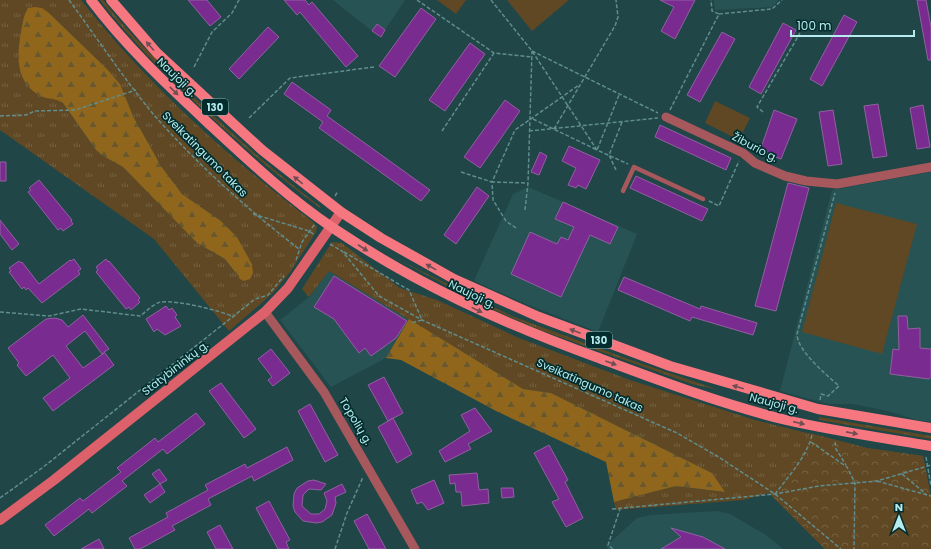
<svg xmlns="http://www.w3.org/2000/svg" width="931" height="549" viewBox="0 0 931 549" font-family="Poppins,sans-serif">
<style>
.built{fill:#285354}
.grass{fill:url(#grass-tufts);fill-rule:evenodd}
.forest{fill:url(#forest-firs)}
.park{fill:url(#park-crowns)}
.garden{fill:#5f4823}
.building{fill:#792b90;stroke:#9161a1;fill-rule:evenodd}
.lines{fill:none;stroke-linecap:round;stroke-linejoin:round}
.path{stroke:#608d8e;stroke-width:1.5;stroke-dasharray:4 2;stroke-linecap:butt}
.lane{stroke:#a6585c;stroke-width:4.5}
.street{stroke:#a6585c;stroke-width:9}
.secondary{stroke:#dd616b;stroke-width:10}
.primary{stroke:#f67780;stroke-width:10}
.oneway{fill:#704e52}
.labels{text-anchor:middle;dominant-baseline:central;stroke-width:3.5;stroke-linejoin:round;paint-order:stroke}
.shield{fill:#022c2d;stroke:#80b2b3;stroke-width:1}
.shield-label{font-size:10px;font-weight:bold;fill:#b6eced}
.street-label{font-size:11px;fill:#b6eced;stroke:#022c2d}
</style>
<defs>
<pattern id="grass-tufts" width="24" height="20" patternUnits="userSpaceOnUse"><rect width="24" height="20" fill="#5f4823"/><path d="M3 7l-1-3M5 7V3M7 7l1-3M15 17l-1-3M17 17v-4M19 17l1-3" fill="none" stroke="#746343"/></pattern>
<pattern id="forest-firs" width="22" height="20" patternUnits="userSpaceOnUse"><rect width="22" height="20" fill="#8f661b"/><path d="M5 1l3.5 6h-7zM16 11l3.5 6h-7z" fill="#67582f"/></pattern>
<pattern id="park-crowns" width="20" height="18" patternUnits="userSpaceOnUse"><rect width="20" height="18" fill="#5f4823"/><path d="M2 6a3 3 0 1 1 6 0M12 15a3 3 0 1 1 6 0" fill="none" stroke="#746343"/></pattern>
</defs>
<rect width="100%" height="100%" fill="#204647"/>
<path class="built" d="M333 0H405L385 30 377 24 372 31Z
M714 0H779L772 7 715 10Z
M931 172V422L917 420 888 411 852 404H828L780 391 832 190Z
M528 187 637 234 598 332 526 304 474 281 513 194Z
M329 271 409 319 386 358 331 387 280 320 309 297Z
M717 511 730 514 766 535 783 549H608L606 546 637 518 650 515Z"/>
<path class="grass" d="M0 0H81C147 84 228 157 312 221L317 227 316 232 291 271 273 293 229 331 154 239 0 130ZM49 13 107 69 119 83 133 116 161 166 182 194 221 221 237 237 252 264 234 272 225 259 197 243 123 167 103 156 96 150 63 103 57 98 44 97Z
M100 0H103C120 23 140 43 160 63 210 115 263 163 321 207L320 208C276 175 235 140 195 102 161 70 128 37 100 0Z
M332 242 342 243 400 288 437 300 519 338 630 380 755 420 867 448 923 456 931 497V549H825L769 493 743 500 616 510 614 502 676 486 724 492 712 473 551 393 523 389 329 271 309 297 302 289Z
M393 257 512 316 628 359 719 390 692 384 540 330 483 305Z
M819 417 931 436V439L819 420Z"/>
<path class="forest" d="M35 7 42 8 49 13 107 69 120 84 133 116 161 166 182 194 221 221 237 237 252 264 253 273 250 279 244 281 240 279 225 259 197 243 123 167 103 156 96 150 63 103C55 97 45 100 37 94 15 79 17 55 21 32 23 23 23 16 28 8Z
M409 319 523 389 551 393 712 473 725 492 676 486 614 502 606 462 498 412 401 360 386 358Z"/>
<path class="park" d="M810 433 867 448 923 456 931 497V549H825L769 493 784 479Z"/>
<path class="garden" d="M437 0H466L456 14Z
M507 0H569L532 31Z
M715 101 750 118 739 140 705 123Z
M836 203 917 224 882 354 802 332Z"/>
<path class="building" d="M188 0H207L221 17 210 26Z
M284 0H305L309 5 312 2 358 56 346 67 300 12 297 15Z
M660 0H695L675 39 661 31 674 7Z
M917 0H926L931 27V60H928Z
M421 8 436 19 395 77 379 66Z
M844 15 857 22 822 86 810 79Z
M783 23 796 30 761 94 749 87Z
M377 24 385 30 381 37 372 31Z
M268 27 279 37 239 79 229 69Z
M722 32 735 39 700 102 687 95Z
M470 43 485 54 445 111 429 100Z
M292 82 331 110 327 116 430 190 421 201 319 128 323 122 284 94Z
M505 100 520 111 480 168 464 157Z
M878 104 887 156 873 158 864 106Z
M923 105 930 147 917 149 910 108Z
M774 110 797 119 781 159 760 151Z
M833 110 842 164 828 166 819 112Z
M660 125 731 158 726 170 655 137Z
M569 146 600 160 586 189 578 185 576 188 568 185 576 168 562 161Z
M540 152 547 156 539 175 531 172Z
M0 162H6V181H0Z
M636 176 708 209 702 221 630 188Z
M39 180 72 220 71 221 73 224 63 231 61 228 58 230 28 192 31 190 29 188Z
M788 183 809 188 776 311 755 306Z
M477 187 489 196 456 244 444 235Z
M563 202 618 227 610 244 590 235 561 297 511 274 530 232 557 244 561 237 568 240 574 227 555 219Z
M0 220 19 244 12 250 0 234Z
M74 259 81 269 78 271 80 274 42 303 28 288 26 290 24 287 22 289 9 272 11 271 9 268 19 261 21 263 22 262 39 284 70 260 71 261Z
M106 259 108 262 109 261 140 298 138 300 140 302 131 310 129 307 126 309 96 272 98 270 96 267Z
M334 276 407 321 396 338 371 356 365 348 359 353 334 319 314 307Z
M624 277 700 309 701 306 757 323 753 335 692 317 690 321 618 290Z
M166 306 169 310 172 308 177 315 175 317 181 326 165 335 157 329 154 332 146 319Z
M83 315 109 349 104 352 114 365 53 411 43 398 70 378 53 355 26 376 17 365 19 363 8 348 46 319 55 318 62 320 68 327ZM85 331 102 354 104 353 83 368 66 346Z
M898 316H907L908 329 920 328V348L931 349V377L929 379 890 374 893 349 899 350Z
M271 349 290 373 273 386 268 380 272 377 258 359Z
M384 377 403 413 388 421 368 385Z
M221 383 256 429 244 438 209 391Z
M310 404 338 455 325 462 298 411Z
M475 408 492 431 468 444 471 449 445 462 439 451 470 431 461 415Z
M196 413 205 424 167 454 163 449 122 481 127 486 92 513 89 509 54 536 45 525 80 498 83 501 121 472 117 468 155 438 158 442Z
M393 418 412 454 397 463 378 427Z
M549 445 568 480 565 482 583 518 566 527 552 502 559 499 534 453Z
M287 447 293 460 254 481 252 476 208 499 211 505 172 526 175 530 140 549H135L129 538 168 517 166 513 208 490 205 485 245 464 247 468Z
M159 469 167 480 160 484 152 474Z
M477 473 479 490 488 489 489 503 462 506 461 492H456L455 483 450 484 449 475Z
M314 480 326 484 321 490 309 489 303 495 302 506 311 514H319L325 509 327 501 324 493 342 484 346 492 335 497 336 503 332 515 322 522 316 523 303 521 295 512 293 506 294 494 297 488 308 481Z
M434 480 444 503 428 510 422 502 417 504 411 490Z
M160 484 165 492 150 503 144 495Z
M501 488H513L514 497 502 498Z
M269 501 290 540 286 542 289 549H278L256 508Z
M367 514 386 549H369L354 521Z
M220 525 233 549H216L207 532Z
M671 528 703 537 725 549H661L681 537Z
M99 539 104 549H81Z"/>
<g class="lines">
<path class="path" d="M69 0C97 38 124 79 154 115 198 165 247 209 299 249
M417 0 494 53 532 57
M491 0 532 51 597 150 628 164
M719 14 772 9 782 0
M532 51 658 113
M194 67 212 32 232 13 239 0
M670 110 719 14 712 11 711 0
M763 112 757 107 800 33
M0 116 26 115 35 111 75 110 136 90
M249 118 290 78 374 67
M533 119 597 150 619 95
M554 129 615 26 618 17 616 0
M442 131 494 53
M529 131 658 118
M616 170 609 155 622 122
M461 172 492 182 515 130 579 85
M335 196 338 191
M709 201 719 206 739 161
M525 210 528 183 532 51
M253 214 309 231 315 235
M516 228 506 221 493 200 492 182 528 183
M330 244 342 251 379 296 422 320 677 433 717 456 775 494 841 549
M344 252 409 290 422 320 411 323
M296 260 302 242 314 225
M0 312 49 316 81 309 140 316C146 312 154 303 161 302 177 300 219 310 234 317
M820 400 821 394 828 396 839 386C827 375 797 351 797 334L835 193
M811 442 847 467 855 483 854 549
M835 442 836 449 846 465
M926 457 931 486
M902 474 926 494
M877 481 931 496
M775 494C789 476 807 456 812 435
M0 498 42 468 255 299 268 295 284 276
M612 509 775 494 819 486 877 481 931 465
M335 549 347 513 363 477
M613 549 608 545 620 509"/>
<path class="lane" d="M623 191 634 167 703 199"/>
<path class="street" d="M666 117 743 153 755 163 785 176 806 181 837 184 931 167
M265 312 324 392 415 549"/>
<path class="secondary" d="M0 520 54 480 265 312 288 288 341 212"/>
<path class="primary" d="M91 0C125 45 165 83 206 121 246 158 287 197 333 228 418 285 500 322 596 357 658 380 721 404 786 420 834 431 883 438 931 446
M111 0 157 53 262 150 341 212 381 238 454 279 539 317 670 366 818 409 931 428"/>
</g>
<defs><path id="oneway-solid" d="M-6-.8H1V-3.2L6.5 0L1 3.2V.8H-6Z"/></defs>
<g class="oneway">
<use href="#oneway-solid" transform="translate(150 46) rotate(-131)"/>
<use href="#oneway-solid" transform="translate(174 91) rotate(44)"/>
<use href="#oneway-solid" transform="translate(298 180) rotate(-141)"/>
<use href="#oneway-solid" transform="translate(363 248) rotate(33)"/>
<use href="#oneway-solid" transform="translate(431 267) rotate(-151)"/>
<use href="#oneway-solid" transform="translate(477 310) rotate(26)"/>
<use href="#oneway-solid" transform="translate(575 331) rotate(-159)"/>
<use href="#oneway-solid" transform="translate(611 363) rotate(20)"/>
<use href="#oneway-solid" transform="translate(738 387) rotate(-164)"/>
<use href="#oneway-solid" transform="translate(799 423) rotate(13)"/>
<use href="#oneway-solid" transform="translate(852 433) rotate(11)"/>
</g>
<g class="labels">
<g class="shield">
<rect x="202" y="99" width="26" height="16" rx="3"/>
<rect x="586" y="332" width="26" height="16" rx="3"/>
</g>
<g class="shield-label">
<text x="215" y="107">130</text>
<text x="599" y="340">130</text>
</g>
<g class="street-label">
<text transform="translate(177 77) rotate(44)">Naujoji g.</text>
<text transform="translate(755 147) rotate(28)">Žiburio g.</text>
<text transform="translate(205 154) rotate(45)">Sveikatingumo takas</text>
<text transform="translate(472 294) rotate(26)">Naujoji g.</text>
<text transform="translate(175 368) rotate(-38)">Statybininkų g.</text>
<text transform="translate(590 385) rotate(24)">Sveikatingumo takas</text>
<text transform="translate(774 403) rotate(15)">Naujoji g.</text>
<text transform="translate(356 421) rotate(59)">Topolių g.</text>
</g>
</g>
<g transform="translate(899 517)" stroke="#022c2d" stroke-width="3" paint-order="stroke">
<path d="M0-3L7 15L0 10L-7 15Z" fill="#b6eced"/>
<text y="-6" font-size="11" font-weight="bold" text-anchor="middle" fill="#b6eced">N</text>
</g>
<path d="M791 30v6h123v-6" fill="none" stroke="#b6eced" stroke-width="2"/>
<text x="797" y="30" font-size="12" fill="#b6eced" stroke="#022c2d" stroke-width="3" paint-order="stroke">100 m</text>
</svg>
